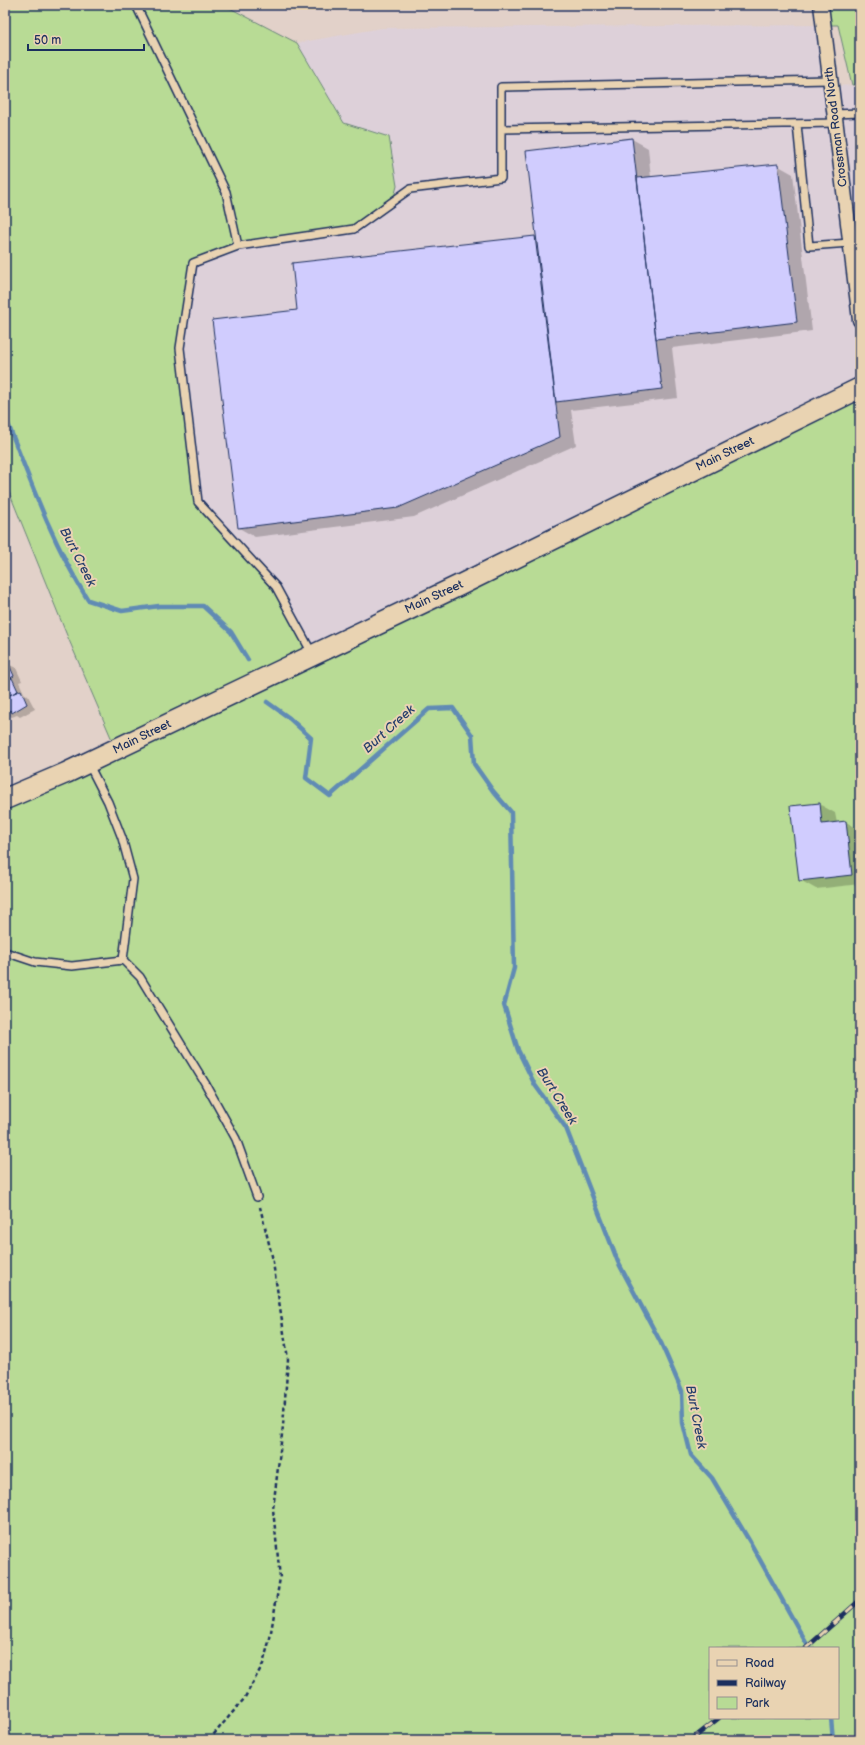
<svg xmlns="http://www.w3.org/2000/svg" width="865" height="1745" viewBox="0 0 865 1745" font-family="'Balsamiq Sans',sans-serif">
<style>
.built{fill:#ddd0d9}
.green{fill:#b8db95;stroke:#6a857a;fill-rule:evenodd}
.shadow{fill:#0003}
.lines{fill:none;stroke-linecap:round;stroke-linejoin:round}
.stream{stroke:#608bb4;stroke-width:4.5}
.building{fill:#d0ccfe;stroke:#1b2f5e}
.service-casing{stroke:#1b2f5e;stroke-width:10}
.minor-casing{stroke:#1b2f5e;stroke-width:17}
.secondary-casing{stroke:#1b2f5e;stroke-width:23}
.path{stroke:#1b2f5e;stroke-width:2.5;stroke-dasharray:4 3;stroke-linecap:butt}
.service{stroke:#e9d3b2;stroke-width:7}
.minor{stroke:#e9d3b2;stroke-width:14}
.secondary{stroke:#e9d3b2;stroke-width:20}
.rail-casing{stroke:#1b2f5e;stroke-width:4.5}
.rail{stroke:#e9d3b2;stroke-width:3;stroke-dasharray:9;stroke-linecap:butt}
.labels{text-anchor:middle;dominant-baseline:central;stroke-width:4;stroke-linejoin:round;paint-order:stroke}
.street-label{font-size:12px;fill:#1b2f5e;stroke:#e9d3b2}
.water-label{font-size:13px;font-style:italic;fill:#263e6c;stroke:#e9d3b2}
</style>
<rect width="100%" height="100%" fill="#e2d1c9"/>
<filter id="ink" filterUnits="userSpaceOnUse"><feTurbulence type="fractalNoise" baseFrequency=".025" numOctaves="2"/><feDisplacementMap in="SourceGraphic" scale="8" xChannelSelector="R" yChannelSelector="G"/><feConvolveMatrix kernelMatrix="1 2 1 2 8 2 1 2 1" color-interpolation-filters="sRGB"/></filter>
<g filter="url(#ink)">
<path class="built" d="M824 25 831 86 860 85V388L313 655 198 502 180 348 193 263 389 137 344 123 297 43 382 28Z"/>
<path class="green" d="M5 5H224L297 43 344 123 389 137 397 186 393 201 354 229 238 246 193 263 180 348 198 502 276 587 313 655 860 388V1740H5V798L116 749 66 633 5 482ZM710 1648H838V1718H710Z
M821 5H860V85H852L838 25H824Z"/>
<path class="shadow" d="M632 139 648 148 651 178 777 165 793 174 812 331 672 348 678 398 571 410 576 445 414 517 255 537 239 528 299 310 293 264 536 237 527 152Z
M5 648 8 653 5 654 10 665 16 668 22 681 19 682 24 693 28 696 35 709 20 717 17 715 12 717 5 714Z
M819 804 835 813 837 823 846 822 860 830V884L816 889 800 880Z"/>
<g class="lines">
<path class="stream" d="M5 416C29 478 52 543 88 600L122 611 159 606H203L231 632 248 660
M267 702 288 717 311 738 306 778 330 796 429 709 453 708 472 735 474 764 493 791 511 812 514 968 504 1005 518 1050 535 1085 566 1128 618 1262 661 1343 682 1391 683 1423 691 1455 712 1478 750 1542 809 1648
M831 1718 833 1740"/>
</g>
<path class="building" d="M632 138 662 389 556 402 526 151Z
M778 164 797 322 656 339 637 178Z
M535 236 560 437 398 508 238 528 212 320 297 310 292 263Z
M8 662 14 676 5 681V664Z
M12 678 18 691 5 697V681Z
M21 690 27 704 12 713 10 710 5 713V697Z
M820 803 822 824 846 821 852 875 799 881 790 806Z"/>
<g class="lines">
<defs>
<path id="service" d="M136 5 226 192 238 246
M834 114 860 113
M797 124 809 246 850 243
M501 129 835 123
M313 655 276 587 198 502 180 348 193 263 238 246 354 229 410 189 501 178V87L830 80
M88 763 108 802 122 838 133 879 123 960
M5 952 35 962 72 966 123 960 140 977 205 1083 236 1139 257 1197"/>
<path id="minor" d="M821 5 860 320"/>
<path id="secondary" d="M5 799 66 773 460 585 860 388"/>
</defs>
<use href="#service" class="service-casing"/>
<use href="#minor" class="minor-casing"/>
<use href="#secondary" class="secondary-casing"/>
<path class="path" d="M209 1740 244 1699 263 1664 270 1638 280 1578 273 1509 283 1426 288 1359 272 1256 260 1207"/>
<use href="#service" class="service"/>
<use href="#minor" class="minor"/>
<use href="#secondary" class="secondary"/>
<defs>
<path id="rail" d="M806 1648 860 1600
M691 1740 719 1718"/>
</defs>
<use href="#rail" class="rail-casing"/>
<use href="#rail" class="rail"/>
</g>
</g>
<g class="labels">
<g class="street-label">
<text transform="translate(836 127) rotate(-97)">Crossman Road North</text>
<text transform="translate(725 454) rotate(-26)">Main Street</text>
<text transform="translate(434 597) rotate(-25)">Main Street</text>
<text transform="translate(142 737) rotate(-26)">Main Street</text>
</g>
<g class="water-label">
<text transform="translate(78 557) rotate(63)">Burt Creek</text>
<text transform="translate(389 729) rotate(-42)">Burt Creek</text>
<text transform="translate(557 1096) rotate(58)">Burt Creek</text>
<text transform="translate(696 1417) rotate(79)">Burt Creek</text>
</g>
</g>
<rect width="865" height="1745" fill="none" stroke="#e9d3b2" stroke-width="20"/>
<rect x="10" y="10" width="845" height="1725" fill="none" stroke="#1b2f5e" stroke-width="1.5" filter="url(#ink)"/>
<rect x="709" y="1647" width="130" height="72" fill="#e9d3b2" stroke="#979190"/>
<rect x="717" y="1660" width="20" height="6" fill="#e9d3b2" stroke="#979190"/>
<text x="745" y="1667" font-size="12" fill="#1b2f5e">Road</text>
<rect x="717" y="1680" width="20" height="6" fill="#1b2f5e" stroke="#979190"/>
<text x="745" y="1687" font-size="12" fill="#1b2f5e">Railway</text>
<rect x="717" y="1697" width="20" height="12" fill="#b8db95" stroke="#979190"/>
<text x="745" y="1707" font-size="12" fill="#1b2f5e">Park</text>
<path d="M28 44v6h116v-6" fill="none" stroke="#1b2f5e" stroke-width="2"/>
<text x="34" y="44" font-size="12" fill="#1b2f5e" stroke="#e9d3b2" stroke-width="3" paint-order="stroke">50 m</text>
</svg>
